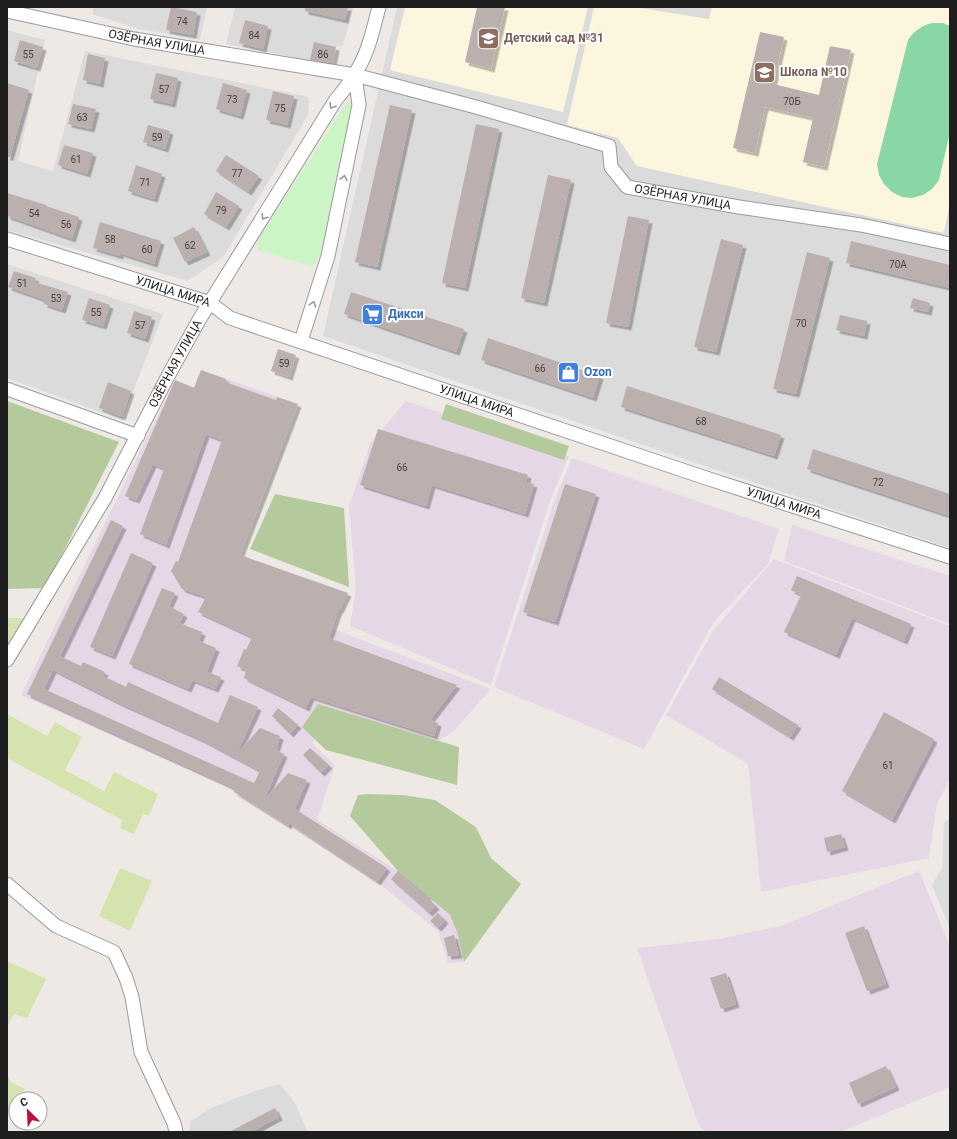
<svg xmlns="http://www.w3.org/2000/svg" width="957" height="1139" viewBox="0 0 957 1139" font-family="Roboto,sans-serif">
<style>
.residential{fill:#dcdbdb}
.industrial{fill:#e6d7e6}
.education{fill:#fcf6df}
.grass{fill:#d5e4ae}
.forest{fill:#b4ca9c}
.park{fill:#ccf5c5}
.pitch{fill:#89d7a7}
.building{fill:#bbb0ae;fill-rule:evenodd;filter:url(#shadow)}
.lines{fill:none;stroke-linecap:round;stroke-linejoin:round}
.street-casing{stroke:#9b9b9b;stroke-width:15}
.street{stroke:#fff;stroke-width:13}
.oneway{stroke:#9a9a9a}
.labels{text-anchor:middle;dominant-baseline:central;stroke-width:4;stroke-linejoin:round;paint-order:stroke}
.number-label{font-size:10px;fill:#454242}
.education-label{font-size:12px;font-weight:bold;fill:#785e54;stroke:#fff;text-anchor:start}
.street-label{font-size:12px;fill:#1e1e1e;stroke:#fff}
.shop-label{font-size:12px;font-weight:bold;fill:#366cbe;stroke:#fff;text-anchor:start}
</style>
<defs>
<filter id="shadow"><feDropShadow dx="3.5" dy="3.5" stdDeviation="0" flood-color="#0004"/></filter>
</defs>
<rect width="100%" height="100%" fill="#eee9e4"/>
<path class="residential" d="M94 7H207L200 40 139 29 92 14Z
M235 7H354L343 45 336 47 332 65 226 44Z
M397 7H950V548L708 467 323 336Z
M7 30 45 40 18 161 53 171 85 51 309 97 308 115 224 256 188 281 7 230Z
M7 264 163 314 122 420 7 378Z
M950 818V929L932 885 942 868 944 823Z
M280 1084 295 1103 308 1132H189L191 1121 213 1107 258 1090Z"/>
<path class="industrial" d="M201 370 298 404 240 555 348 593 333 629 491 689 454 731 435 743 335 709 312 743 335 765 317 820 398 871 450 915 457 932 464 962 448 963 438 931 377 882 223 785 21 695 175 380 196 388Z
M406 401 569 456 550 501 491 685 350 626 356 589 349 506 370 444Z
M572 458 779 529 768 564 713 623 644 749 494 687 553 504Z
M792 525 950 576V624L784 561Z
M774 559 950 626V779L937 803 929 858 761 892 748 764 666 715 713 631Z
M919 871 950 946V1087L840 1132H706L699 1126 637 948 719 939 781 926Z"/>
<path class="education" d="M405 7H588L563 112 390 70Z
M594 7H634L709 19 712 7H950V201L944 233 637 166 618 138 567 125Z"/>
<path class="grass" d="M7 618H24L7 648Z
M7 714 47 736 55 722 82 737 65 770 104 791 114 772 158 794 149 816 143 814 134 834 120 828 122 820 7 758Z
M120 868 152 881 130 931 99 916Z
M7 961 46 979 27 1018 14 1014 7 1026Z
M7 1075 12 1083 25 1089 18 1099H16V1102L7 1114Z"/>
<path class="forest" d="M7 401 119 442 45 588 7 589Z
M446 404 569 446 564 460 441 419Z
M275 494 344 508 349 587 250 549Z
M318 704 459 747 457 785 326 750 302 727Z
M367 794 402 795 435 800 476 827 491 858 521 884 464 962 457 932 450 915 398 871 350 816 358 795Z"/>
<path class="park" d="M347 102 352 104 321 252 313 267 258 250 259 238Z"/>
<path class="pitch" d="M932 23H943L950 26V132L939 180 932 189 923 195 912 198 902 197 892 192 884 184 879 175 877 164 908 40C915 30 921 26 932 23Z"/>
<path class="building" d="M171 7 197 12 193 35 166 30Z
M305 7H348L345 20 305 11Z
M477 7H505L491 69 465 62Z
M245 20 268 26 263 49 239 43Z
M760 32 784 37 773 84 819 95 830 46 851 50 824 167 803 162 813 118 765 107 755 153 733 148Z
M20 40 43 47 37 68 14 61Z
M314 42 336 47 333 63 310 60Z
M88 54 105 58 100 84 83 80Z
M156 73 178 78 172 104 150 99Z
M7 83 29 90 10 157H7Z
M223 83 247 90 240 116 216 109Z
M273 91 294 96 287 125 266 120Z
M73 104 96 109 91 129 68 124Z
M390 105 412 110 377 267 355 262Z
M476 124 499 129 465 288 442 283Z
M148 125 170 131 165 149 143 142Z
M64 145 93 153 87 174 58 165Z
M226 155 259 176 248 192 216 171Z
M136 165 162 174 154 199 128 191Z
M548 175 571 180 544 303 521 298Z
M216 192 239 206 226 227 204 214Z
M7 193 46 205V206L79 217 72 239 7 216Z
M628 216 649 220 628 327 606 323Z
M100 222 161 241 154 264 120 253V256L93 248Z
M194 227 207 252 185 262 173 238Z
M721 239 743 245 716 352 694 347Z
M851 241 950 265V288L846 263Z
M807 252 830 258 796 394 773 389Z
M14 271 36 278 34 282 68 292 62 310 44 304 45 300 8 287Z
M351 292 464 329 456 352 344 314Z
M89 298 110 305 103 326 82 320Z
M913 298 930 303 928 312 910 308Z
M134 311 152 317 145 339 127 333Z
M840 315 867 321 864 336 836 330Z
M488 338 600 376 593 398 481 360Z
M278 349 296 355 289 377 271 371Z
M201 370 226 379 225 382 276 400 277 397 298 404 240 555 348 593 340 610H339L329 638 457 685 430 720 438 723 434 736 311 697 306 708 244 678 246 670 237 666 244 649 246 650 252 637 198 612 206 597 182 589 171 571 176 561 178 562 222 440 206 434 166 545 140 534 164 469 153 464 136 500 125 496 175 380 194 388Z
M108 382 131 391 122 417 99 408Z
M627 386 781 435 774 456 621 407Z
M378 429 528 475 526 482 534 484 525 514 432 485 426 506 360 485Z
M813 449 950 494V516L807 469Z
M565 484 596 494 555 622 523 612Z
M111 520 123 526 60 656 81 666 83 662 105 672 103 676 126 687 128 682 218 723 230 695 258 707 236 755 260 728 280 736 276 750 284 754 264 800 288 773 307 780 295 809 387 868 377 882 289 823 288 826 234 792 236 789 27 694ZM53 670 119 703 202 740 260 771 254 783 44 689Z
M131 553 153 563 112 656 90 647Z
M797 576 911 624 904 641 852 618 836 655 784 632 801 595 791 590Z
M162 588 175 593 169 606 184 614 179 623 202 632 199 641 216 648 207 672 221 677 215 689 192 680 188 689 129 664Z
M719 677 798 725 790 737 712 689Z
M278 708 298 725 290 734 272 716Z
M884 712 934 739 892 820 842 791Z
M310 748 329 765 321 773 303 755Z
M841 834 845 847 827 852 824 838Z
M398 871 428 896 427 897 436 906 429 913 391 879Z
M438 913 445 920 438 928 430 921Z
M864 926 886 984 867 991 845 933Z
M454 935 459 955 448 956 444 938Z
M726 973 736 1004 721 1009 710 978Z
M886 1066 896 1087 858 1104 849 1083Z
M275 1108 279 1117 251 1132H229Z"/>
<g class="lines">
<defs>
<g id="street">
<path id="s1" d="M7 11 134 39 355 75 476 107 609 146 611 167 627 187 739 207 861 225 950 244"/>
<path id="s2" d="M7 239 210 303 230 318 703 477 950 557"/>
<path d="M301 341 328 256 359 105 355 75"/>
<path d="M7 389 138 436"/>
<path id="s3" d="M7 660 105 498 168 376 199 320 335 101C342 92 349 84 354 75 368 55 373 30 379 7"/>
<path d="M7 884 56 926 114 952 126 978 132 997 141 1052 174 1123 176 1132"/>
</g>
</defs>
<use href="#street" class="street-casing"/>
<use href="#street" class="street"/>
</g>
<defs><path id="oneway-chevron" d="M-2-3.5L2.5 0L-2 3.5" fill="none" stroke-width="1.6" stroke-linecap="round" stroke-linejoin="round"/></defs>
<g class="oneway">
<use href="#oneway-chevron" transform="translate(332 106) rotate(122)"/>
<use href="#oneway-chevron" transform="translate(344 178) rotate(-78)"/>
<use href="#oneway-chevron" transform="translate(264 217) rotate(122)"/>
<use href="#oneway-chevron" transform="translate(313 304) rotate(-72)"/>
</g>
<defs>
<symbol id="school-square" viewBox="-11 -11 22 22"><rect x="-9" y="-9" width="18" height="18" rx="4" fill="#8d6e63" stroke="#fff"/><path d="M0-5L7-2L0 1L-7-2ZM-4 1L0 2.5L4 1V4Q0 6-4 4Z" fill="#fff"/></symbol>
<symbol id="supermarket-square" viewBox="-11 -11 22 22"><rect x="-9" y="-9" width="18" height="18" rx="4" fill="#3f7fe0" stroke="#fff"/><path d="M-6-5.5h2.5l.6 2H6L4.5 2H-2.5L-4.4-4H-6ZM-1.5 3.2a1.3 1.3 0 1 0 .1 0ZM3 3.2a1.3 1.3 0 1 0 .1 0Z" fill="#fff"/></symbol>
<symbol id="shop-square" viewBox="-11 -11 22 22"><rect x="-9" y="-9" width="18" height="18" rx="4" fill="#3f7fe0" stroke="#fff"/><path d="M-5-2.5h2.3a2.7 3.5 0 0 1 5.4 0H5L5.5 6h-11ZM-1.5-2.5h3a1.5 2.3 0 0 0-3 0Z" fill="#fff"/></symbol>
</defs>
<g fill-rule="evenodd">
<use href="#school-square" x="476" y="26" width="25" height="25"/>
<use href="#school-square" x="752" y="60" width="25" height="25"/>
<use href="#supermarket-square" x="360" y="302" width="25" height="25"/>
<use href="#shop-square" x="556" y="360" width="25" height="25"/>
</g>
<g class="labels">
<g class="number-label">
<text x="182" y="21">74</text>
<text x="254" y="35">84</text>
<text x="28" y="54">55</text>
<text x="323" y="54">86</text>
<text x="164" y="89">57</text>
<text x="232" y="99">73</text>
<text x="792" y="101">70Б</text>
<text x="280" y="108">75</text>
<text x="82" y="117">63</text>
<text x="157" y="137">59</text>
<text x="76" y="159">61</text>
<text x="237" y="173">77</text>
<text x="145" y="182">71</text>
<text x="221" y="210">79</text>
<text x="34" y="213">54</text>
<text x="66" y="224">56</text>
<text x="110" y="239">58</text>
<text x="190" y="245">62</text>
<text x="147" y="249">60</text>
<text x="898" y="264">70А</text>
<text x="22" y="283">51</text>
<text x="56" y="298">53</text>
<text x="96" y="312">55</text>
<text x="801" y="323">70</text>
<text x="140" y="325">57</text>
<text x="284" y="363">59</text>
<text x="540" y="368">66</text>
<text x="701" y="421">68</text>
<text x="402" y="467">66</text>
<text x="878" y="482">72</text>
<text x="888" y="765">61</text>
</g>
<g class="education-label">
<text x="504" y="38">Детский сад №31</text>
<text x="780" y="72">Школа №10</text>
</g>
<g class="street-label">
<text stroke="none"><textPath href="#s1" startOffset="153">ОЗЁРНАЯ УЛИЦА</textPath></text>
<text stroke="none"><textPath href="#s1" startOffset="721">ОЗЁРНАЯ УЛИЦА</textPath></text>
<text stroke="none"><textPath href="#s2" startOffset="174">УЛИЦА МИРА</textPath></text>
<text stroke="none"><textPath href="#s3" startOffset="341">ОЗЁРНАЯ УЛИЦА</textPath></text>
<text stroke="none"><textPath href="#s2" startOffset="498">УЛИЦА МИРА</textPath></text>
<text stroke="none"><textPath href="#s2" startOffset="822">УЛИЦА МИРА</textPath></text>
</g>
<g class="shop-label">
<text x="388" y="314">Дикси</text>
<text x="584" y="372">Ozon</text>
</g>
</g>
<rect width="957" height="1139" fill="none" stroke="#1e1e1e" stroke-width="16"/>
<g transform="translate(28 1111) rotate(336)"><circle r="19" fill="#ffffff" stroke="#a5a5a5"/>
<path d="M0-3L7 15L0 10L-7 15Z" fill="#bb1037"/>
<text y="-6" font-size="11" font-weight="bold" text-anchor="middle" fill="#1e1e1e">С</text>
</g>
</svg>
